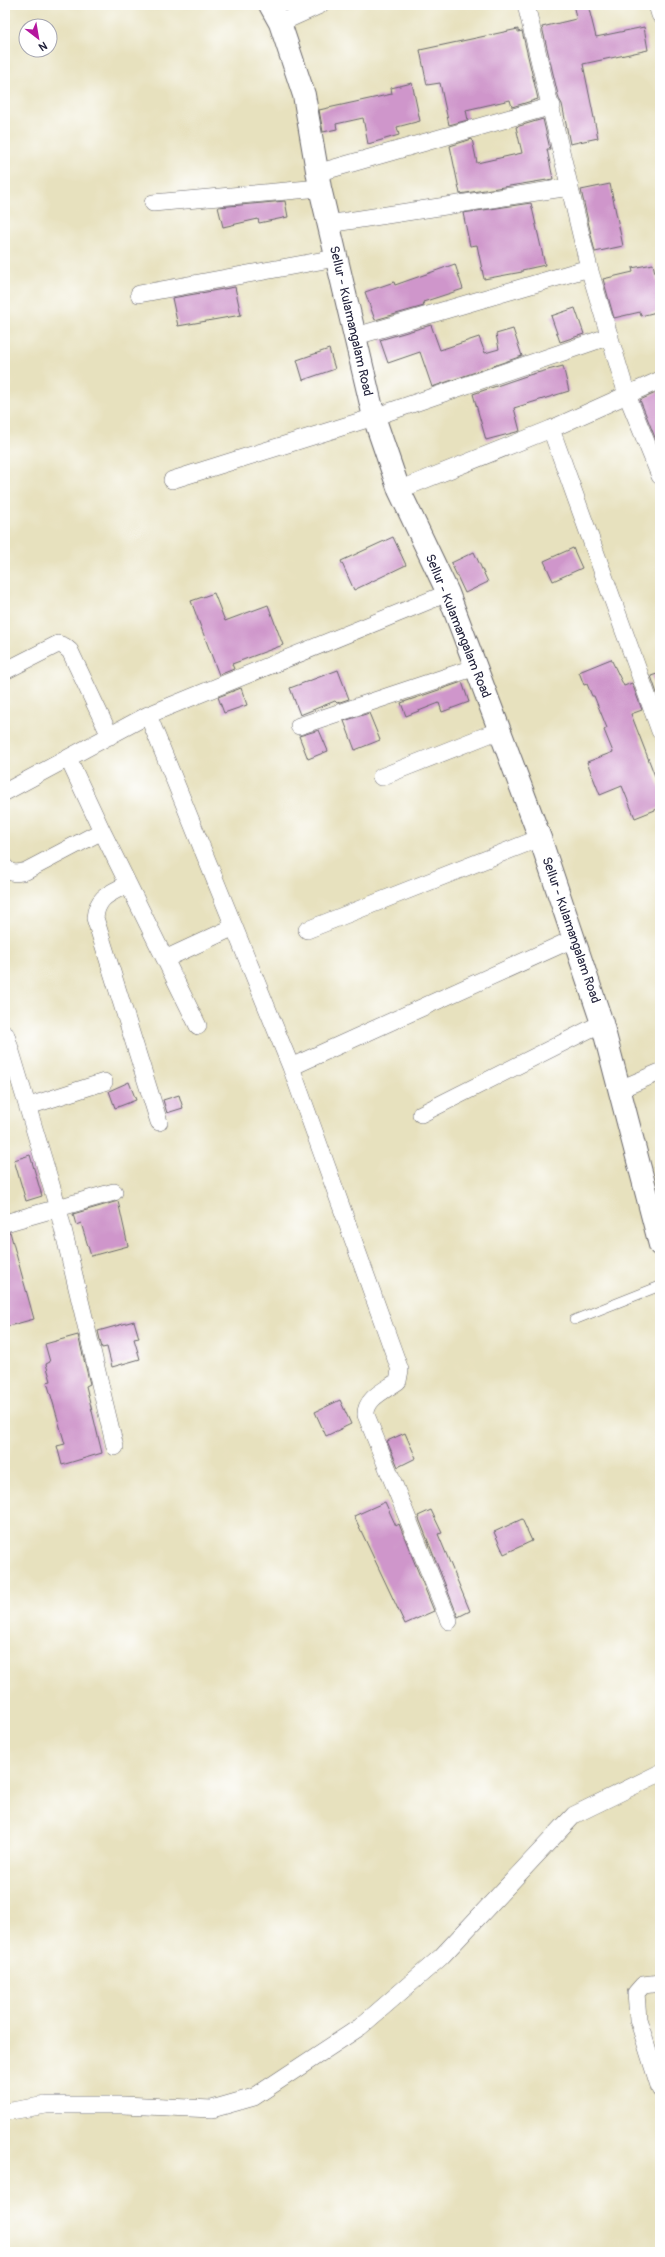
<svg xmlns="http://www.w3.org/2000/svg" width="665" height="2257" viewBox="0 0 665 2257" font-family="Pangolin,sans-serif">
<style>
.building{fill:#cf96cb}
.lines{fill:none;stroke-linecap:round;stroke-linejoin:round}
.lane-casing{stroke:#676569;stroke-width:10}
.street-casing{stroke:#676569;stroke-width:18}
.secondary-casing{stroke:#676569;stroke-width:24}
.lane{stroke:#fff;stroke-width:9}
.street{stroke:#fff;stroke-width:17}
.secondary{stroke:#fff;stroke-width:22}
.labels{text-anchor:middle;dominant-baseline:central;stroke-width:3;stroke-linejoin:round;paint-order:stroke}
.street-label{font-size:13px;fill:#22223b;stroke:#fff}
</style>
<rect width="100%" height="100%" fill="#fff"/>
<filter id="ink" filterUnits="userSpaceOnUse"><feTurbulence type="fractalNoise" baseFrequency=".025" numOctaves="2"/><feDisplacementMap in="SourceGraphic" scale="8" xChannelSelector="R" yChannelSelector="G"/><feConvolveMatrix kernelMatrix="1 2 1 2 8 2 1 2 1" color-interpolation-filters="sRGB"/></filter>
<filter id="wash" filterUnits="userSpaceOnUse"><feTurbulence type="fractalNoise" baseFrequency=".012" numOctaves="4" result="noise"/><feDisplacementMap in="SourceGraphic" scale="16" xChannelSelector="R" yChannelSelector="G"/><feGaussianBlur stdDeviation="0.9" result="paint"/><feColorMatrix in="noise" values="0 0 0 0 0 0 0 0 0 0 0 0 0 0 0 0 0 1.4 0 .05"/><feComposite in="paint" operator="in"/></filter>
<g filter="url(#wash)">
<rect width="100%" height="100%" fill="#e7e1be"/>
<g id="blocks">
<path class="building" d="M588 5 596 37 644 27 648 50 583 64 598 138 570 144 562 104 559 99 542 27 576 19 574 8Z
M518 29V32L522 31 538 99 512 107 510 100 466 110 468 120 449 125 440 83 427 85 420 50Z
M412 83 420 121 397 127 399 135 368 144 363 118 336 124 337 129 323 132 319 110 392 94 391 88Z
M543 119 550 149H547L553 179 460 194 450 146 472 139 477 163 522 153 516 127Z
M610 184 623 246 595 252 581 190Z
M285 201 288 217 259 223 258 219 223 227 218 207Z
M531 203 545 265 522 270V272L484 279 477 245 470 246 463 213Z
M455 264 463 289 423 302 424 306 375 320 365 292 394 282 395 285Z
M653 264 660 294V311L641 316 640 312 614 318 603 279 633 272 632 268Z
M235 287 241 315 178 326 172 298Z
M575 308 584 334 560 342 551 316Z
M431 325 440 350 479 337 485 353 499 349 496 334 513 329 522 356 432 387 420 352 388 363 380 340Z
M329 349 335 369 303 380 297 360Z
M563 366 569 391 514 408 520 431 486 440 473 394 529 375Z
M660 391V450L640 400Z
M393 537 406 565 354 590 341 561Z
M573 548 582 568 553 581 544 561Z
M474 552 488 582 465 593 451 563Z
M214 593 225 621 268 605 283 645 232 664 234 669 219 675 191 601Z
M611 659 624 686 632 683 642 710 631 714 660 789V808L635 818 622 786 600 795 587 762 613 752 604 730 607 728 594 696H592L587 684 584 685 579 672Z
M338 670 349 699 337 703 335 701 300 715 290 688Z
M660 673V702L651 676Z
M462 682 469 702 442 712 439 703 406 716 401 703Z
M241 688 247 705 224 713 218 697Z
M369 713 380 740 355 750 344 721Z
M319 730 328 751 308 759 299 736Z
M129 1082 136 1100 115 1108 109 1091Z
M179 1095 183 1108 167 1113 163 1100Z
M30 1155 42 1196 26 1201 14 1160Z
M118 1201 128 1246 91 1256 81 1223 76 1225 73 1214Z
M10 1232 34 1319 5 1327V1233Z
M134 1321 139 1338 134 1339 140 1359 112 1367 107 1347 102 1348 98 1331Z
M78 1335 90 1384 86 1386 102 1453 62 1465 57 1446 65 1444 47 1382 51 1381 46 1364 50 1362 45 1344Z
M340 1400 351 1424 326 1436 315 1412Z
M405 1433 416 1458 398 1467 387 1441Z
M385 1502 396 1526 399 1524 434 1611 405 1624 354 1516Z
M431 1510 442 1533 438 1534 470 1611 458 1617 418 1516Z
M522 1519 532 1541 504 1554 494 1532Z"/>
</g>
</g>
<g filter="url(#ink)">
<use href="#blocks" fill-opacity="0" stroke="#676569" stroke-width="1"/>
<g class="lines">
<defs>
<path id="lane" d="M574 1320 660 1286"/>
<path id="street" d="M526 5 589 268 627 395 660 476
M657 5 660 15
M280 23 320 5
M317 173 552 106
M153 203 320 188
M328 224 570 187
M139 294 336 258
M353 337 589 268
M551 429 660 731
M172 480 374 417 610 336
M399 490 551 429 660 380
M448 593 148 715 291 1067 573 939
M5 671 58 644 64 646 70 651 110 736
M299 726 476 667
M68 758 102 831 198 1026
M381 777 500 730
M5 792 148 715
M5 867C10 875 18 873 26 871L102 831
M128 884C111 893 97 896 95 918L159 1122
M307 930 540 838
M165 959 234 927
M6 1035 58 1208 115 1447
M291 1067 400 1370 398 1381C386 1390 365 1398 366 1415L449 1621
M620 1089 660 1072
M29 1106 104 1082
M421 1114 602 1023
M5 1223 114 1192
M660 1983 643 1985 636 1993 638 2019 660 2089
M5 2112 46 2105H123L212 2109 254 2097 360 2027 441 1957 574 1815 660 1773"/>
<path id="secondary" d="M270 5 280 23 304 95 320 188 374 417 399 490 448 593 540 838 602 1023 660 1245"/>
</defs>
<use href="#lane" class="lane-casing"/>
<use href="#street" class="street-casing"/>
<use href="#secondary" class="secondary-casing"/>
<use href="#lane" class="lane"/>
<use href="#street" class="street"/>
<use href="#secondary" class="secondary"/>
</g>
</g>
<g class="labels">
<g class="street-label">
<text transform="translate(351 321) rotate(77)">Sellur - Kulamangalam Road</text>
<text transform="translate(458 626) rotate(68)">Sellur - Kulamangalam Road</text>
<text transform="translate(571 930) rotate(71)">Sellur - Kulamangalam Road</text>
</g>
</g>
<rect width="665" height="2257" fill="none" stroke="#fff" stroke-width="20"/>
<g transform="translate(38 38) rotate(149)"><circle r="19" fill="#ffffff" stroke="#a7a7b1"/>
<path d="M0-3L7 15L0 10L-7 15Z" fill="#b5179e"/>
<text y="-6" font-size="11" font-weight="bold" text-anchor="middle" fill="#22223b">N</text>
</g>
</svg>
